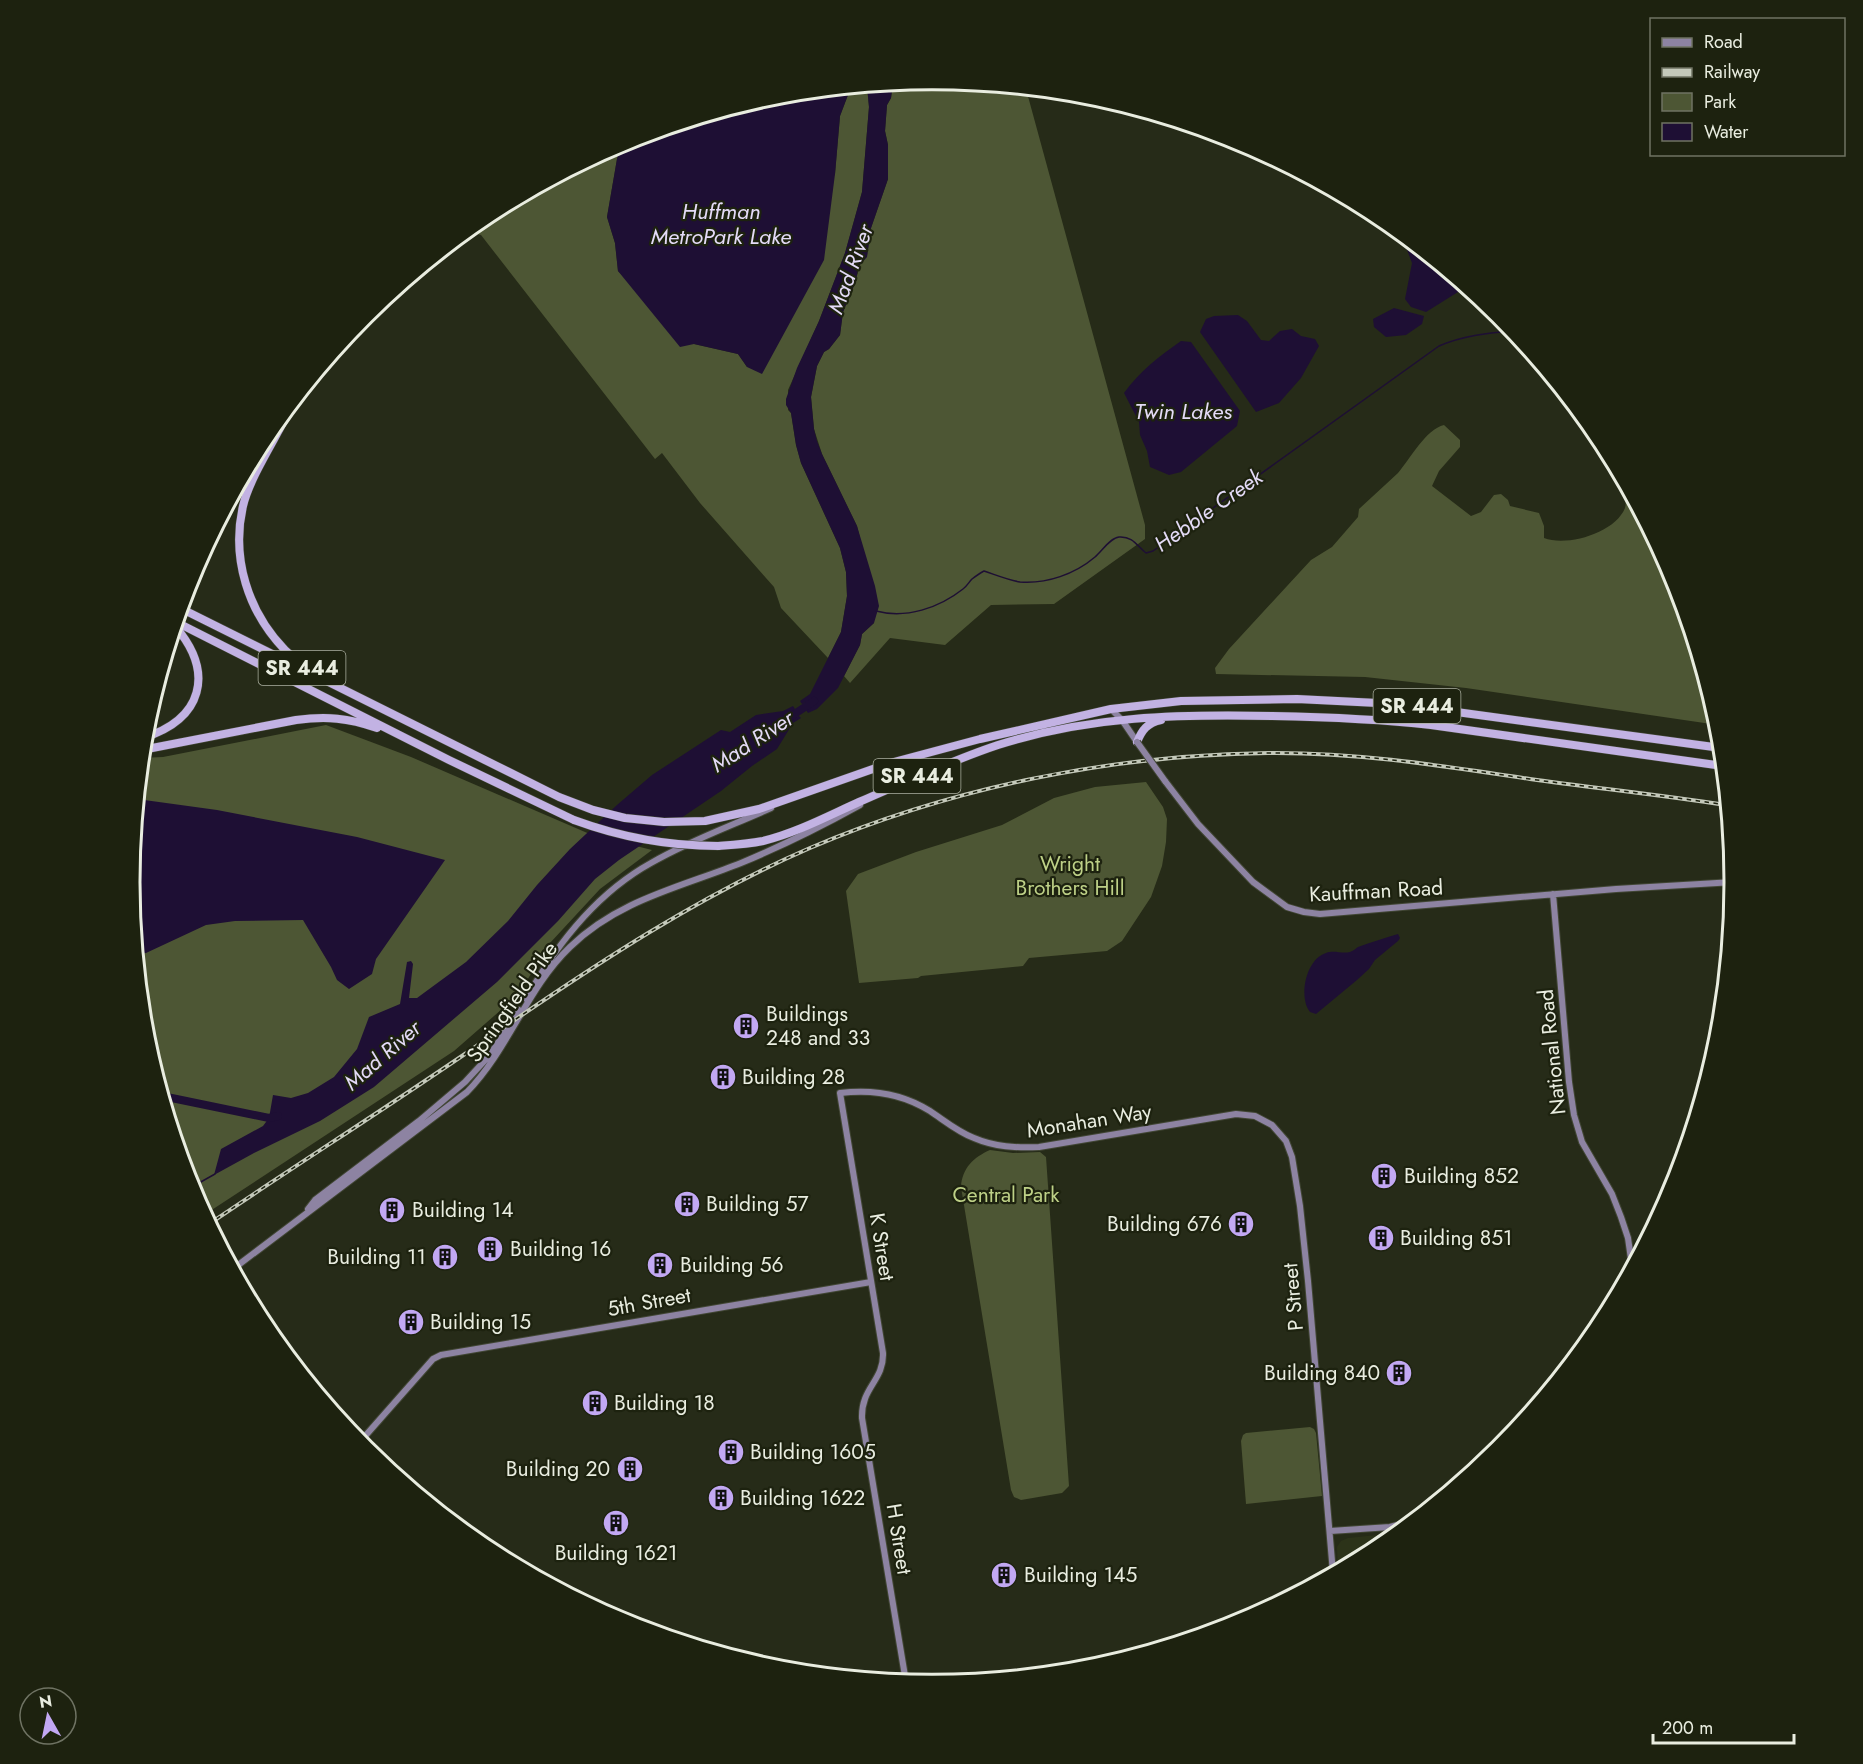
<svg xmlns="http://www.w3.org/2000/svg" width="1863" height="1764" viewBox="0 0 1863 1764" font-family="Jost,sans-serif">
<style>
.built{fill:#2c3319}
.green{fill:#4d5634}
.water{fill:#1e0f34}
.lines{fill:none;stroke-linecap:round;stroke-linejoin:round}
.stream{stroke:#1e0f34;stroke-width:1.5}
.river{stroke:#1e0f34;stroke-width:8}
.secondary-casing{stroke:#414634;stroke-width:8}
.highway-casing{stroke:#414634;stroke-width:9}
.secondary{stroke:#8d83a2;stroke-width:6}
.highway{stroke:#c2b2e3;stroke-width:8}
.rail-casing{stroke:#c4c9ba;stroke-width:4}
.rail{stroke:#1d220f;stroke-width:1.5;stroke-dasharray:4.5;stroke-linecap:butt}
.secondary-bridge-casing{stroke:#414634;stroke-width:8;stroke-linecap:butt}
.highway-bridge-casing{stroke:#414634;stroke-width:9;stroke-linecap:butt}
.secondary-bridge{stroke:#8d83a2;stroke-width:6}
.highway-bridge{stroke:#c2b2e3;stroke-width:8}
.labels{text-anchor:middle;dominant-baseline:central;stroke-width:4.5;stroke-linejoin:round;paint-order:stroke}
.shield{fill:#1d220f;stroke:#acb0a1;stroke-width:1.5}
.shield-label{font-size:20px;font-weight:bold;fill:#e9ede0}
.park-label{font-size:21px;fill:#bed187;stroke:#1d220f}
.street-label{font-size:21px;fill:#e9ede0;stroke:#1d220f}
.poi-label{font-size:21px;fill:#e9ede0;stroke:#1d220f;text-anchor:start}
.water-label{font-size:22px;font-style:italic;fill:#e4dbf7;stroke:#1d220f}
.rim{fill:none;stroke:#e9ede0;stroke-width:3}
</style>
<rect width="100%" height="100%" fill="#262b18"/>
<path class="built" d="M1397 1533 1377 1549 1338 1570 1337 1547 1341 1541 1348 1538Z"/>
<path class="green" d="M932 80 1026 89 1145 525V539L1054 604 991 605 945 645 890 638 850 683 844 676 860 645 862 634 874 623 861 542 857 526 822 454 814 429 811 397 817 366 824 352 829 349 840 335 843 312 858 273V266L867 256 871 228 888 179V145L885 131 887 105 891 98 893 83Z
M867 86 869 107 862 192 845 253 819 321 788 390V410L791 413 796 445 801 463 840 548 846 572 847 596 841 632 828 658 781 608 774 587 700 503 662 453 655 459 481 235 466 231 486 215 622 142 617 159 607 217 615 243 618 271 694 344 738 354 747 367 835 174 840 116 851 87Z
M1444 425 1460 440V447L1439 471 1432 486 1471 516 1481 512 1494 495 1501 494 1508 500 1510 506 1539 513 1544 526V538C1567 547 1615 533 1625 508 1627 502 1624 491 1624 484L1673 575 1718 725 1466 688 1365 677 1216 674 1215 668 1229 649 1311 560 1332 547 1358 517 1359 509C1372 497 1385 485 1398 473 1410 459 1426 429 1444 425Z
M326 725 411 757 592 835 652 850 600 889 550 943 518 995 454 1051 204 1215 190 1189 144 1038 129 882 141 758 163 757Z
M1146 782 1163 807 1167 819 1166 842 1162 866 1151 897 1122 941 1107 951 1029 958 1023 966 921 976 918 978 859 983 846 891 858 874 916 852 1002 825 1054 798 1095 787Z
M990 1150 1013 1153 1040 1152 1046 1157 1069 1486 1062 1493 1021 1500 1014 1497 1011 1490 961 1187C962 1168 974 1157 990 1150Z
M1310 1427 1314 1429 1316 1433 1322 1496 1246 1504 1241 1441 1243 1435 1246 1433Z"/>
<path class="water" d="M893 83 891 98 887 105 885 131 888 145V179L871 228 867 257 858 267 856 281 843 312 840 335 829 349 824 352 817 366 811 397 814 429 817 441 822 454 857 526 875 586 879 606 874 623 862 634 860 645 838 688 817 709 808 713 806 710 809 707 805 708 804 706 806 702 802 704 800 701 810 694 841 632 847 596 846 572 840 548 801 463 796 445 791 413 786 405V399L797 368 819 321 845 253 862 192 869 107 867 86Z
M851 87 840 116 835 174 824 260 762 374 747 367 738 354 694 344 680 347 618 271 615 243 607 217 617 159 622 142 775 95Z
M1401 234 1466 287 1426 312 1411 307 1405 299 1412 263Z
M1394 308 1424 316 1422 324 1406 335 1386 337 1374 327 1373 319Z
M1238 315 1247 321 1261 340 1269 341 1280 331 1292 329 1301 336 1315 339 1319 346 1301 378 1279 403 1256 412 1200 332 1206 319 1214 316Z
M1181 341 1191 342 1240 411 1237 426 1181 472 1169 475 1150 467 1147 451 1140 435 1139 422 1124 393C1141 370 1158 357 1181 341Z
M793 706 795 709 790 713 796 711 798 713 794 718 799 716 801 718 793 723 777 749 752 766 721 791 619 860 595 879 558 921 497 982 374 1087 320 1121 254 1153 214 1175 221 1149 263 1126 269 1118 273 1095 291 1098 308 1093 334 1077 357 1049 369 1017 400 1004 407 962 411 961 413 964 409 998H417L466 962 508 921 537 885 570 849 617 805 652 775 721 730 730 732 756 715 783 711Z
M137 799 217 810 357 837 445 860 376 959 372 974 349 989 337 980 331 967 303 920 235 921 206 925 146 953 136 954 129 882Z
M1398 934 1400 938 1398 941 1375 960 1369 969 1357 980 1316 1014 1310 1012C1298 997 1306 959 1326 953 1334 950 1342 954 1350 952 1353 951 1355 949 1358 947 1371 942 1385 938 1398 934Z"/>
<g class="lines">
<path class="stream" d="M876 611C906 619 939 608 963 589 967 586 969 582 972 579 976 576 980 573 984 571 996 575 1008 580 1020 582 1047 584 1075 574 1095 557 1102 551 1110 538 1119 537 1133 536 1137 546 1146 553L1153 551 1439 346C1462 336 1487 333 1512 331
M190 1188 215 1174"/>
<path class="river" d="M790 717 814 701
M162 1096 269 1118 278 1116"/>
<defs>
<path id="secondary" d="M1111 709 1122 720 1137 742
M1165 781 1198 824 1253 882 1287 907 1304 912 1320 914 1616 889 1734 882
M1553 894 1569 1082 1574 1115 1582 1142 1612 1194 1621 1217 1628 1238 1632 1266
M526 999C556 945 595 894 651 863 689 841 731 826 771 808
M308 1209 315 1200 419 1121 465 1082 490 1055 519 1010
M233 1269 467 1092C509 1049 527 988 570 947 618 900 681 887 741 863 782 846 822 826 860 805
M359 1443 433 1359 441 1355 871 1282
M1390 1527 1402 1529
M1330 1531 1390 1527 1412 1521
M906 1682 862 1418C861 1387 884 1381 883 1353L840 1093C872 1089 903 1094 930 1111 945 1121 958 1132 974 1138 995 1147 1016 1148 1039 1147L1236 1114 1255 1116 1272 1125 1286 1141 1292 1157 1300 1206 1308 1281 1333 1573"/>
<path id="highway" d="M285 419C272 444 249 480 243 506 231 558 248 612 285 650 291 656 299 661 306 667
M282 423 310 380
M235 491 268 443
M180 608 559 797 593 810 625 818 664 822 705 821 759 809 890 763 980 739 1111 709 1181 701 1297 699 1398 704 1721 748
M176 622 449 760 574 820
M143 738C203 719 215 673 175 626
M1137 742C1142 730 1147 723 1161 720
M142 750 296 720C327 716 348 718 377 728
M718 846C732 845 748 844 763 841 796 833 828 816 859 802 905 782 950 761 998 745 1090 716 1177 714 1272 716 1325 717 1378 719 1431 725L1723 766"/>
</defs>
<use href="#secondary" class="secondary-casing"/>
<use href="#highway" class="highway-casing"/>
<use href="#secondary" class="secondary"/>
<use href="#highway" class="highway"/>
<defs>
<path id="rail" d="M209 1224C305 1159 402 1098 497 1032 596 964 699 896 810 848 953 787 1112 755 1268 753 1356 752 1443 766 1530 779 1595 788 1661 795 1726 805"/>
</defs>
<use href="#rail" class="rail-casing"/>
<use href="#rail" class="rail"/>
<defs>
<path id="secondary-bridge" d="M1137 742 1165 781"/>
<path id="highway-bridge" d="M574 820C620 837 668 846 718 846"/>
</defs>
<use href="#secondary-bridge" class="secondary-bridge-casing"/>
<use href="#highway-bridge" class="highway-bridge-casing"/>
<use href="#secondary-bridge" class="secondary-bridge"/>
<use href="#highway-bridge" class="highway-bridge"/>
</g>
<defs>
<symbol id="building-disc" viewBox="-11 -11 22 22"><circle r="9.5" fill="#c2a8f3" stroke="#1d220f"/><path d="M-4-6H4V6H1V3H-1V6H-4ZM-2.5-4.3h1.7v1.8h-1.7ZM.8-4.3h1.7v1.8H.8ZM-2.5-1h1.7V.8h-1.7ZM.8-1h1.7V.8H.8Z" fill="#111"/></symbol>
</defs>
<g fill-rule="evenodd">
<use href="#building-disc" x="731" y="1011" width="30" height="30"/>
<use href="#building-disc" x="708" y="1062" width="30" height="30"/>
<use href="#building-disc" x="1369" y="1161" width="30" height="30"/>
<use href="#building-disc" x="672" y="1189" width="30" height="30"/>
<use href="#building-disc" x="377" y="1195" width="30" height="30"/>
<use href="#building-disc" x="1226" y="1209" width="30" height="30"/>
<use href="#building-disc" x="1366" y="1223" width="30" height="30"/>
<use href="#building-disc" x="475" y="1234" width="30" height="30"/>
<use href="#building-disc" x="430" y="1242" width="30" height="30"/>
<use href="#building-disc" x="645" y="1250" width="30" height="30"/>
<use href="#building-disc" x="396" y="1307" width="30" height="30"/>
<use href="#building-disc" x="1384" y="1358" width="30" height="30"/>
<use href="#building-disc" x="580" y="1388" width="30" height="30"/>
<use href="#building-disc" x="716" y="1437" width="30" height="30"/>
<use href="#building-disc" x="615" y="1454" width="30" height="30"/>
<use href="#building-disc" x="706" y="1483" width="30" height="30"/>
<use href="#building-disc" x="601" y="1508" width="30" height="30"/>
<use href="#building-disc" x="989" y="1560" width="30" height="30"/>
</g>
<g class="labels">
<g class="shield">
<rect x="258.5" y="651" width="87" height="34" rx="4.5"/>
<rect x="1373.5" y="689" width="87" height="34" rx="4.5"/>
<rect x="873.5" y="759" width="87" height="34" rx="4.5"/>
</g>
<g class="shield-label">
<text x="302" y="668">SR 444</text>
<text x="1417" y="706">SR 444</text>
<text x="917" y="776">SR 444</text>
</g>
<g class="park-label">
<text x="1070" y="864">Wright<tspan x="1070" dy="24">Brothers Hill</tspan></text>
<text x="1006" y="1195">Central Park</text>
</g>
<g class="street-label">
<text transform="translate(1376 891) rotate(-3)">Kauffman Road</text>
<text transform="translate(512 1002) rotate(-55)">Springfield Pike</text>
<text transform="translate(1552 1052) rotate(-96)">National Road</text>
<text transform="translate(1089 1121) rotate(-9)">Monahan Way</text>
<text transform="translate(882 1247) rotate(81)">K Street</text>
<text transform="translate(1293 1297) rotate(-95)">P Street</text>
<text transform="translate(649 1302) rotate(-10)">5th Street</text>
<text transform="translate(899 1539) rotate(81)">H Street</text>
</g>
<g class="poi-label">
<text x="766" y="1014">Buildings<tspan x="766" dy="24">248 and 33</tspan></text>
<text x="742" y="1077">Building 28</text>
<text x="1404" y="1176">Building 852</text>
<text x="706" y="1204">Building 57</text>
<text x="412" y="1210">Building 14</text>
<text x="1222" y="1224" text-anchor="end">Building 676</text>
<text x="1400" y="1238">Building 851</text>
<text x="510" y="1249">Building 16</text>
<text x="426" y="1257" text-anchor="end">Building 11</text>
<text x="680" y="1265">Building 56</text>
<text x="430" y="1322">Building 15</text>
<text x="1380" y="1373" text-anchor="end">Building 840</text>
<text x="614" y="1403">Building 18</text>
<text x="750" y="1452">Building 1605</text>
<text x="610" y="1469" text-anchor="end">Building 20</text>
<text x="740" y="1498">Building 1622</text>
<text x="616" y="1553" text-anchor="middle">Building 1621</text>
<text x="1024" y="1575">Building 145</text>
</g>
<g class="water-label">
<text x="721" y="211">Huffman<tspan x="721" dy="25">MetroPark Lake</tspan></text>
<text transform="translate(850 269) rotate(-70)">Mad River</text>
<text x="1183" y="411">Twin Lakes</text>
<text transform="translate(1208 510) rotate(-35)">Hebble Creek</text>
<text transform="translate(752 741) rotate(-33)">Mad River</text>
<text transform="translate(382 1055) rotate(-41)">Mad River</text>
</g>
</g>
<path d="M0 0H1863V1764H0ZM140 882a792 792 0 1 1 1584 0a792 792 0 1 1-1584 0Z" fill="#1d220f" fill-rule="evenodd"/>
<path class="rim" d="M140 882a792 792 0 1 1 1584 0a792 792 0 1 1-1584 0Z"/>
<rect x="1650" y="18" width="195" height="138" fill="#1d220f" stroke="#6f7363" stroke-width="1.5"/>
<rect x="1662" y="38" width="30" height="9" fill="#8d83a2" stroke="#6f7363" stroke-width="1.5"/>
<text x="1704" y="48" font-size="18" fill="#e9ede0">Road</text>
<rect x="1662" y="68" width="30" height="9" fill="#c4c9ba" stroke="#6f7363" stroke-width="1.5"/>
<text x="1704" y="78" font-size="18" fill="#e9ede0">Railway</text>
<rect x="1662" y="93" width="30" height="18" fill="#4d5634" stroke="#6f7363" stroke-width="1.5"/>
<text x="1704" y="108" font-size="18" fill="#e9ede0">Park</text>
<rect x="1662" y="123" width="30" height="18" fill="#1e0f34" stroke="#6f7363" stroke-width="1.5"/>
<text x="1704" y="138" font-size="18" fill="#e9ede0">Water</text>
<g transform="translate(48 1716) rotate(351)"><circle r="28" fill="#1d220f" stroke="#6f7363" stroke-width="1.5"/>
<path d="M0-4.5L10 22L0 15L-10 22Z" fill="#c2a8f3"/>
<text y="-9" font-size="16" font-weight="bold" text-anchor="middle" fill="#e9ede0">N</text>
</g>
<path d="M1653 1734v9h141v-9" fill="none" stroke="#e9ede0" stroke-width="3"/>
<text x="1662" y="1734" font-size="18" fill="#e9ede0" stroke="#1d220f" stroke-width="4.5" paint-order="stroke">200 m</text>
</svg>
